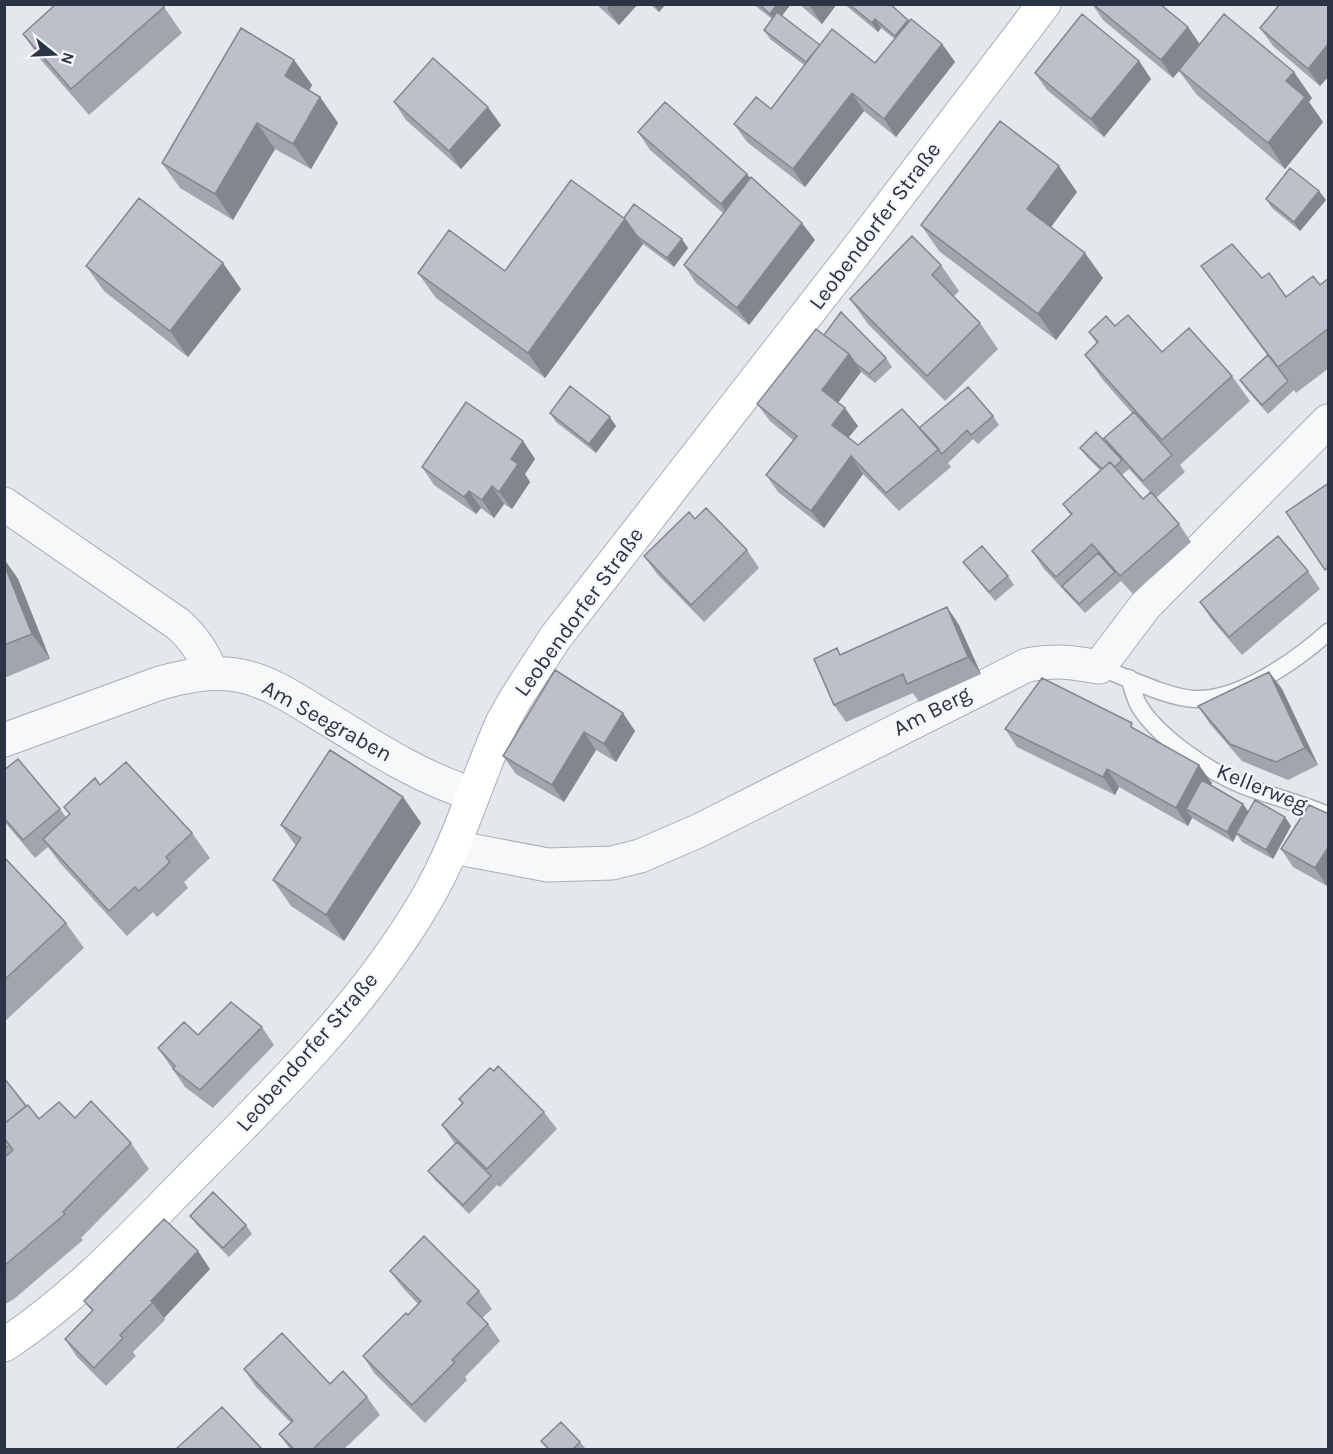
<svg xmlns="http://www.w3.org/2000/svg" width="1333" height="1454" viewBox="0 0 1333 1454" font-family="Karla,sans-serif">
<style>
.lines{fill:none;stroke-linecap:round;stroke-linejoin:round}
.lane-casing{stroke:#a9aeb7;stroke-width:19}
.street-casing{stroke:#a9aeb7;stroke-width:35}
.secondary-casing{stroke:#a9aeb7;stroke-width:35}
.lane{stroke:#f7f8fa;stroke-width:16}
.street{stroke:#f7f8fa;stroke-width:33}
.secondary{stroke:#fff;stroke-width:33}
.wall{fill:#a1a5ae;fill-rule:evenodd}
.shaded-wall{fill:#83868d}
.building{fill:#bbc0ca;stroke:#83868d;stroke-width:1.5}
.labels{text-anchor:middle;dominant-baseline:central;stroke-width:4.5;stroke-linejoin:round;paint-order:stroke}
.street-label{font-size:22px;fill:#2b3445;stroke:#f4f6f9}
</style>
<rect width="100%" height="100%" fill="#e4e7ec"/>
<g class="lines">
<defs>
<path id="lane" d="M1099 667C1126 677 1168 698 1195 699 1239 701 1297 660 1328 632
M1129 678C1132 686 1134 696 1138 704 1156 736 1208 771 1242 785 1270 796 1300 803 1328 815"/>
<path id="street" d="M4 504 178 624C195 639 203 653 212 673
M4 740 160 683C186 676 210 671 236 675 270 680 302 704 331 721 376 749 423 779 473 794
M453 847 548 865 612 863 640 856 698 831 1027 665C1055 660 1072 662 1099 667L1145 606 1328 421"/>
<path id="secondary" d="M4 1345C74 1299 131 1238 189 1179 275 1093 364 1006 426 900 459 844 476 781 503 721L516 698 555 638 853 255 1044 4"/>
</defs>
<use href="#lane" class="lane-casing"/>
<use href="#street" class="street-casing"/>
<use href="#secondary" class="secondary-casing"/>
<use href="#lane" class="lane"/>
<use href="#street" class="street"/>
<use href="#secondary" class="secondary"/>
</g>
<path class="wall" d="M596 4H638L619 25Z
M650 4H666L659 12Z
M753 4H791L782 16 820 45 875 63 895 39 881 28 878 32 844 4H890L909 21 942 44 955 62 896 137 864 111 805 187 747 142 734 124 771 109 804 65 770 39 764 30 772 19Z
M799 4H837L822 24Z
M1092 4H1160L1188 27 1200 44 1312 98 1309 102 1323 122 1285 169 1197 95 1179 71 1173 78 1103 20Z
M1329 4V76L1320 86 1273 46 1260 28Z
M164 7 182 33 89 115 41 60 23 34Z
M294 60 312 85 309 91 320 97 338 123 311 169 275 149 233 220 180 188 162 163Z
M1139 61 1151 79 1104 137 1047 90 1035 73Z
M394 102 501 125 461 169 406 120Z
M638 132 747 174 750 178 815 240 749 325 696 283 684 265 723 213 650 150Z
M1319 191 1326 200 1300 231 1272 208 1266 199Z
M1077 192 1051 227 1103 278 1056 340 939 251 921 225Z
M624 218 688 248 674 267 643 244 545 378 436 298 418 273 505 271Z
M941 265 959 291 953 297 980 323 998 349 945 401 868 324 850 299Z
M86 266 241 289 188 357 104 291Z
M1201 266 1262 278 1286 297 1320 285 1329 278V368L1296 393 1294 390 1268 414 1246 389 1240 380 1267 355 1219 291Z
M1115 326 1162 352 1232 376 1250 401 1180 465 1185 472 1156 498 1179 524 1191 542 1133 594 1121 581 1085 613 1044 569 1032 551 1071 516 1063 504 1100 470 1087 457 1080 448H1111L1104 438 1132 413 1103 380 1085 355 1097 344 1089 332ZM1129 469 1150 492 1143 499 1122 475Z
M824 335 886 358 892 367 875 383 861 372 838 403 858 426 848 438 858 445 919 428 993 416 999 425 978 444 973 439 948 463 951 467 899 511 863 474 824 528 778 492 766 475 793 440 770 421 757 404Z
M550 413 616 426 596 453 556 422Z
M523 441 535 459 525 474 530 482 512 509 504 504 494 518 481 508 476 514 434 485 422 467Z
M747 550 759 568 704 622 657 574 644 556Z
M4 559 18 579 50 659 4 678Z
M963 562 1008 576 1014 585 995 601 970 571Z
M1308 571 1320 589 1242 655 1212 620 1200 602Z
M947 607 959 625 981 674 919 702 913 693 846 722 834 705 841 654Z
M555 670 635 731 616 762 596 750 564 802 516 774 503 756Z
M1269 672 1282 689 1318 765 1288 780 1242 761 1210 724 1198 706Z
M1005 729 1137 730 1212 783 1210 785 1243 804 1248 811 1285 817 1291 826 1273 859 1242 842 1237 834 1233 842 1192 818 1188 826 1119 787 1115 795 1017 747Z
M4 770 60 809 66 817 69 814 64 807 100 785 192 833 210 858 184 882 188 888 157 917 153 912 127 936 61 864 48 847 35 858 4 821Z
M403 797 421 823 344 941 291 906 273 880 296 846 281 825Z
M1329 814V884L1327 886 1293 867 1281 849Z
M4 857 66 923 84 948 4 1022Z
M262 1027 274 1045 213 1108 185 1087 158 1048 198 1035Z
M4 1078 26 1106 39 1119 75 1118 131 1143 149 1169 81 1238 83 1240 14 1299 4 1305Z
M459 1099 544 1112 557 1129 500 1187 497 1185 469 1214 435 1180 428 1171 455 1144 442 1125 462 1104Z
M190 1216 246 1225 252 1234 229 1257 197 1225Z
M210 1269 164 1318 165 1320 133 1352 136 1356 106 1386 77 1357 65 1339 92 1311 84 1301Z
M390 1271 479 1291 492 1309 482 1318 488 1324 500 1341 465 1377 467 1380 425 1423 375 1374 363 1356 408 1315 418 1304 403 1288Z
M244 1369 330 1384 367 1397 380 1415 344 1449H290L279 1434 291 1423 256 1387Z
M541 1441 580 1442 586 1449H547Z"/>
<path class="shaded-wall" d="M610 4H638L619 25 607 8Z
M654 4H666L659 12Z
M777 4H791L776 23 770 14Z
M811 4H837L822 24 810 6Z
M875 19 881 28 878 32 872 23Z
M908 20 914 29 901 45 895 36Z
M1188 27 1200 45 1173 78 1161 60Z
M1329 43V76L1320 86 1308 69Z
M942 44 955 62 896 137 884 119Z
M294 60 312 85 303 102 285 76Z
M1139 61 1151 79 1104 137 1091 119Z
M1294 72 1312 98 1309 102 1323 122 1285 169 1268 143 1286 81Z
M852 93 864 111 805 187 793 169Z
M320 97 338 123 311 169 293 144Z
M488 107 501 125 461 169 449 151Z
M257 123 275 149 233 220 215 194Z
M1059 166 1077 192 1045 235 1027 209Z
M747 174 759 191 733 221 721 204Z
M1319 191 1326 200 1300 231 1294 222Z
M625 219 643 244 545 378 528 353Z
M802 223 815 240 749 325 737 308Z
M682 239 688 248 674 267 667 258Z
M1085 253 1103 278 1056 340 1038 314Z
M223 263 241 289 188 357 170 331Z
M849 354 861 372 834 408 822 390Z
M845 408 858 426 844 443 832 425Z
M610 417 616 426 596 453 589 444Z
M523 441 535 459 525 474 530 482 512 509 499 492 511 459Z
M851 456 863 474 824 528 811 511Z
M492 486 504 504 494 518 482 500Z
M469 491 481 508 476 514 464 497Z
M4 559 18 579 50 659 32 634 4 564Z
M947 607 959 625 981 674 968 657Z
M1269 672 1282 689 1318 765 1305 748Z
M623 713 635 731 616 762 604 744Z
M584 732 596 750 564 802 552 785Z
M1199 765 1212 783 1195 814 1186 809 1192 818 1188 826 1176 808Z
M1107 769 1119 787 1115 795 1103 777Z
M403 797 421 823 344 941 326 915Z
M1243 804 1249 813 1236 833 1237 834 1233 842 1227 832Z
M1285 817 1291 826 1273 859 1266 850Z
M1329 846V884L1327 886 1315 868Z
M198 1251 210 1269 164 1318 151 1301Z"/>
<path class="building" d="M56 4H162L164 7 71 89 23 34Z
M759 4H777L770 14Z
M849 4H890L908 20 895 36 875 19 872 23Z
M1093 4H1160L1188 27 1161 60Z
M1280 4H1329V43L1308 69 1260 28Z
M777 12 820 45 806 62 764 30Z
M1082 14 1139 61 1091 119 1035 73Z
M1224 14 1294 72 1286 81 1305 97 1268 143 1179 70Z
M911 19 942 44 884 119 852 93 793 169 734 124 756 97 771 109 832 29 875 63Z
M241 28 294 60 285 76 320 97 293 144 257 123 215 194 162 163Z
M433 58 488 107 449 151 394 102Z
M665 102 747 174 721 204 638 132Z
M1000 121 1059 166 1027 209 1085 253 1038 314 921 225Z
M1290 168 1319 191 1294 222 1266 199Z
M751 177 802 223 737 308 684 265Z
M571 180 625 219 528 353 418 273 449 230 505 271Z
M139 198 223 263 170 331 86 266Z
M634 204 682 239 667 258 637 236 624 218Z
M912 236 941 265 932 275 980 323 927 376 850 299Z
M1232 244 1262 278 1269 273 1286 297 1313 276 1320 285 1329 278V328L1278 367 1201 266Z
M841 312 886 358 869 374 855 363 849 354 824 335Z
M1128 315 1162 352 1189 328 1232 376 1162 440 1085 355 1098 342 1089 332 1106 316 1115 326Z
M816 329 849 354 822 390 845 408 832 425 858 445 902 409 939 449 886 493 851 456 811 511 766 475 797 436 757 404Z
M1268 355 1288 381 1262 405 1240 380Z
M570 386 610 417 589 444 550 413Z
M968 387 993 416 971 435 967 430 942 454 919 428Z
M466 402 523 441 511 459 518 464 499 492 492 486 482 500 469 491 464 497 422 467Z
M1134 412 1172 455 1143 481 1104 438Z
M1096 432 1122 460 1115 467 1110 462 1102 469 1080 448Z
M1110 462 1143 499 1151 492 1179 524 1120 576 1092 544 1056 577 1032 551 1072 514 1063 504Z
M1329 483V567L1325 570 1286 512Z
M706 508 747 550 691 605 644 556 689 512 695 519Z
M1278 536 1308 571 1229 637 1200 602Z
M982 546 1008 576 989 592 963 562Z
M1098 553 1115 572 1079 604 1062 586Z
M4 564 32 634 4 645Z
M947 607 968 657 907 684 903 674 834 705 814 659 837 648 840 655Z
M555 670 623 713 604 744 584 732 552 785 503 756Z
M1269 672 1305 748 1276 762 1230 744 1198 706Z
M1042 678 1132 723 1131 727 1199 765 1176 808 1107 769 1103 777 1005 729Z
M330 750 403 797 326 915 273 880 301 838 281 825Z
M18 759 60 809 23 840 4 818V770Z
M126 762 192 833 166 857 170 862 139 891 135 887 109 911 43 839 70 814 64 807 95 778 100 785Z
M1202 780 1243 804 1227 832 1186 809Z
M1255 800 1285 817 1266 850 1236 833Z
M1309 805 1329 814V846L1315 868 1281 849Z
M4 857 66 923 4 980Z
M231 1002 262 1027 200 1090 173 1069 175 1066 158 1048 184 1022 198 1035Z
M498 1066 544 1112 487 1169 442 1125 463 1103 459 1099 490 1068 494 1071Z
M4 1078 26 1106 4 1124Z
M91 1101 131 1143 63 1212 65 1214 4 1266V1158L13 1150 4 1138V1124L28 1105 39 1119 59 1102 75 1118Z
M4 1139 9 1145 4 1149Z
M457 1142 491 1176 463 1205 428 1171Z
M213 1192 246 1225 223 1248 190 1216Z
M164 1219 198 1251 151 1301 153 1302 120 1335 123 1338 94 1368 65 1339 93 1310 84 1301Z
M424 1236 479 1291 467 1303 488 1324 452 1360 455 1362 412 1405 363 1356 406 1313 408 1315 421 1301 390 1271Z
M282 1333 330 1384 343 1371 367 1397 313 1449H294L279 1434 293 1421 244 1369Z
M222 1407 262 1449H176Z
M561 1422 580 1442 573 1449H549L541 1441Z"/>
<g class="labels">
<g class="street-label">
<text transform="translate(875 226) rotate(-53)">Leobendorfer Straße</text>
<text transform="translate(579 612) rotate(-54)">Leobendorfer Straße</text>
<text transform="translate(932 711) rotate(-27)">Am Berg</text>
<text transform="translate(327 721) rotate(29)">Am Seegraben</text>
<text transform="translate(1262 788) rotate(22)">Kellerweg</text>
<text transform="translate(307 1052) rotate(-49)">Leobendorfer Straße</text>
</g>
</g>
<rect width="1333" height="1454" fill="none" stroke="#2b3445" stroke-width="12"/>
<g transform="translate(54 54) rotate(108)" stroke="#f4f6f9" stroke-width="4.5" paint-order="stroke">
<path d="M0-4.5L10 22L0 15L-10 22Z" fill="#2b3445"/>
<text y="-9" font-size="16" font-weight="bold" text-anchor="middle" fill="#2b3445">N</text>
</g>
</svg>
